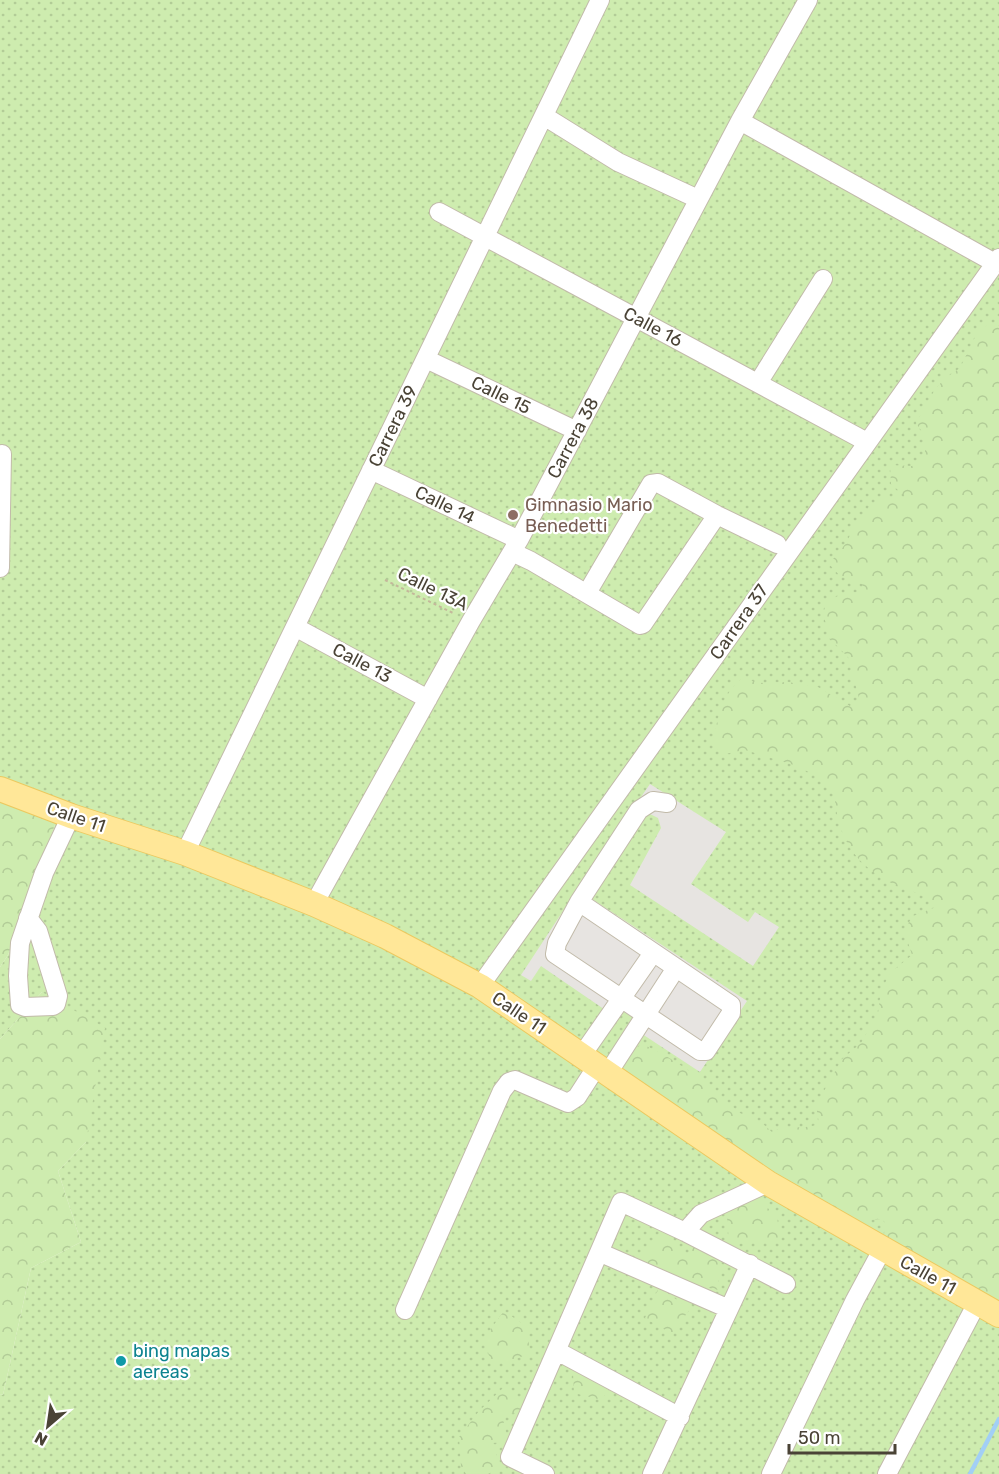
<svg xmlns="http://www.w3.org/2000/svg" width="999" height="1474" viewBox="0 0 999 1474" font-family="Rubik,sans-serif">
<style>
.green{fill:url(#green-dots)}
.forest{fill:url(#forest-crowns)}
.parking{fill:#e7e4e1}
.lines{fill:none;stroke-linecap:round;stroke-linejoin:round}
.stream{stroke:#a2cff5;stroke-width:4.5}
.minor-casing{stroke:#c2bbaa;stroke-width:20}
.major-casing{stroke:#ecc960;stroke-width:26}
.path{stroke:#c4b89b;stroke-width:2;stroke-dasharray:3 3;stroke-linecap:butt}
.minor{stroke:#fff;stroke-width:18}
.major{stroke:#ffe798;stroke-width:24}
.education-dot{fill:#8d6e63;stroke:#fff;stroke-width:2}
.culture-dot{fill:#0f9aa8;stroke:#fff;stroke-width:2}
.labels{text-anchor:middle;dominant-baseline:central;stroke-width:4.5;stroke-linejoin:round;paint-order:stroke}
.street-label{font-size:18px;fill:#4a4336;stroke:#fff}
.education-label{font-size:18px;fill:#785e54;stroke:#fff;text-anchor:start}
.culture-label{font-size:18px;fill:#0d838f;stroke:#fff;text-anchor:start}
</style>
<defs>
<pattern id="green-dots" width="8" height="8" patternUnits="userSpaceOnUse" patternTransform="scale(1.5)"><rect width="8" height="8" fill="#ceecaf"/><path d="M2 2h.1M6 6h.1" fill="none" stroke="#b2cc97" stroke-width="1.8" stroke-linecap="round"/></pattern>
<pattern id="forest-crowns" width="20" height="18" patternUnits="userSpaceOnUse" patternTransform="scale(1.5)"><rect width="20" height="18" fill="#ceecaf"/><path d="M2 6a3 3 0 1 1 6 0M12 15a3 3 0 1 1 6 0" fill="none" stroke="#b2cc97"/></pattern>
</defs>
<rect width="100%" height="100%" fill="#f5f2e9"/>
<path class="green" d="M0 0H999V1474H0V1394L3 1395 31 1268 81 1242 58 1171 86 1142 42 992 0 1039V967L8 955 56 822 0 800Z"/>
<path class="forest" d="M988 324 999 326V1308L886 1243 884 1233 887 1225 882 1219 867 1220 854 1227 626 1080 621 1065 629 1053 642 1044 663 1054 688 1070 740 1113 762 1123 772 1132C789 1123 801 1131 819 1124L816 1105 842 1059 861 1043 878 1013 881 991 890 973 912 955 904 930 913 916 936 907C928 895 913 892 900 887 855 867 837 839 834 790L820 778 797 766 745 750 720 755 713 737 722 704 731 689 742 678 759 683 788 682 818 687 850 706 859 698 848 657 830 639 823 613 827 602 843 593 864 592 862 584 840 576 829 564 847 542 855 523 869 507 881 499 907 498 891 484 890 465 912 466 925 454V436L916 423 934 391 944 379 960 368 977 333Z
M0 800 56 822 8 955 0 967Z
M42 992 105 1028 86 1142 58 1171 81 1242 31 1268 3 1395 0 1394V1039Z
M749 1192 777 1216 780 1241 729 1244 727 1216Z
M661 1235 688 1256 696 1242 720 1256 718 1290 682 1280 660 1288 690 1309 672 1334 645 1318 659 1287 638 1256Z
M504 1311 527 1327 530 1354 492 1366 484 1338Z
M595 1357 616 1375 602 1400 574 1393 573 1373Z
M503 1388 529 1412 502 1414 508 1442 492 1443 501 1467 488 1474H466L461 1466 459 1437 479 1411Z"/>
<path class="parking" d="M650 784 726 832 691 884 748 922 755 912 779 927 753 966 630 885 661 828 658 818 648 813 642 817 592 899 747 1001 700 1072 633 1028 640 1018 621 1006 614 1016 541 966 531 981 521 975 586 876Z"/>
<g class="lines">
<path class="stream" d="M970 1474 999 1419"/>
<defs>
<path id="minor" d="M544 116 618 162 698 199
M740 121 995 263
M439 212 867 442
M426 359 577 431
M758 383 823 279
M371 470 519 540
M512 552 531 561 640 625 643 624 717 515
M0 568 2 454
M587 593 651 484 658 483 717 515 777 544
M295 627 428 699
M185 853 600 0
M579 902 731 1005V1013L706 1051H700L555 954 557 943Z
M579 902 639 810 653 801 667 803
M314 904 471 621 519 540 740 121 808 0
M28 918 38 931 58 996 56 1004 53 1006 25 1007 20 1005 18 976 20 943 44 873 71 816
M480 986 999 258
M582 1055 653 953
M608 1073 676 968
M685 1232 701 1214 768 1183
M601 1253 729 1309
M405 1310 502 1091 509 1082 515 1080 568 1103 577 1097 597 1066
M557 1351 680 1417
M545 1474 510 1457 621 1202 685 1232 786 1284
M652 1474 750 1264
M771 1474 855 1300 882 1250
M887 1474 977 1303"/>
<path id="major" d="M0 789 71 816 185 853 314 904 385 936 480 986 768 1183 999 1315"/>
</defs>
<use href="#minor" class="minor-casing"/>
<use href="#major" class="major-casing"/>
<path class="path" d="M385 580 455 614"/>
<use href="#minor" class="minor"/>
<use href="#major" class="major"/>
</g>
<circle class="education-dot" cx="513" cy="515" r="6"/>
<circle class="culture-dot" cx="121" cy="1361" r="6"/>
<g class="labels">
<g class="street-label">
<text transform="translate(653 327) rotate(28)">Calle 16</text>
<text transform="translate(501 395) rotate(26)">Calle 15</text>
<text transform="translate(393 426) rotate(-64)">Carrera 39</text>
<text transform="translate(573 438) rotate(-62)">Carrera 38</text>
<text transform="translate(445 505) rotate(26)">Calle 14</text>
<text transform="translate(433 589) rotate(26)">Calle 13A</text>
<text transform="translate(739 622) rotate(-55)">Carrera 37</text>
<text transform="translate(362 663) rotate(28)">Calle 13</text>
<text transform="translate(76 817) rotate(19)">Calle 11</text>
<text transform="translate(519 1013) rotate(34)">Calle 11</text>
<text transform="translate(928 1275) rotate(29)">Calle 11</text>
</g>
<g class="education-label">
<text x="525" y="505">Gimnasio Mario<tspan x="525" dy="21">Benedetti</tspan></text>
</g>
<g class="culture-label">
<text x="133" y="1351">bing mapas<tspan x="133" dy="21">aereas</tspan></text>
</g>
</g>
<g transform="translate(48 1426) rotate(209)" stroke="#ffffff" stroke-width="4.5" paint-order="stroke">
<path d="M0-4.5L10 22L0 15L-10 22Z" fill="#4a4336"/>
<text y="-9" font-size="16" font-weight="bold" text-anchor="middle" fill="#4a4336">N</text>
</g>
<path d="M789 1444v9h106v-9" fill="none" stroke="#4a4336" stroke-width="3"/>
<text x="798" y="1444" font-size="18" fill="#4a4336" stroke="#ffffff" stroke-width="4.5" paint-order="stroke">50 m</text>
</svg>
